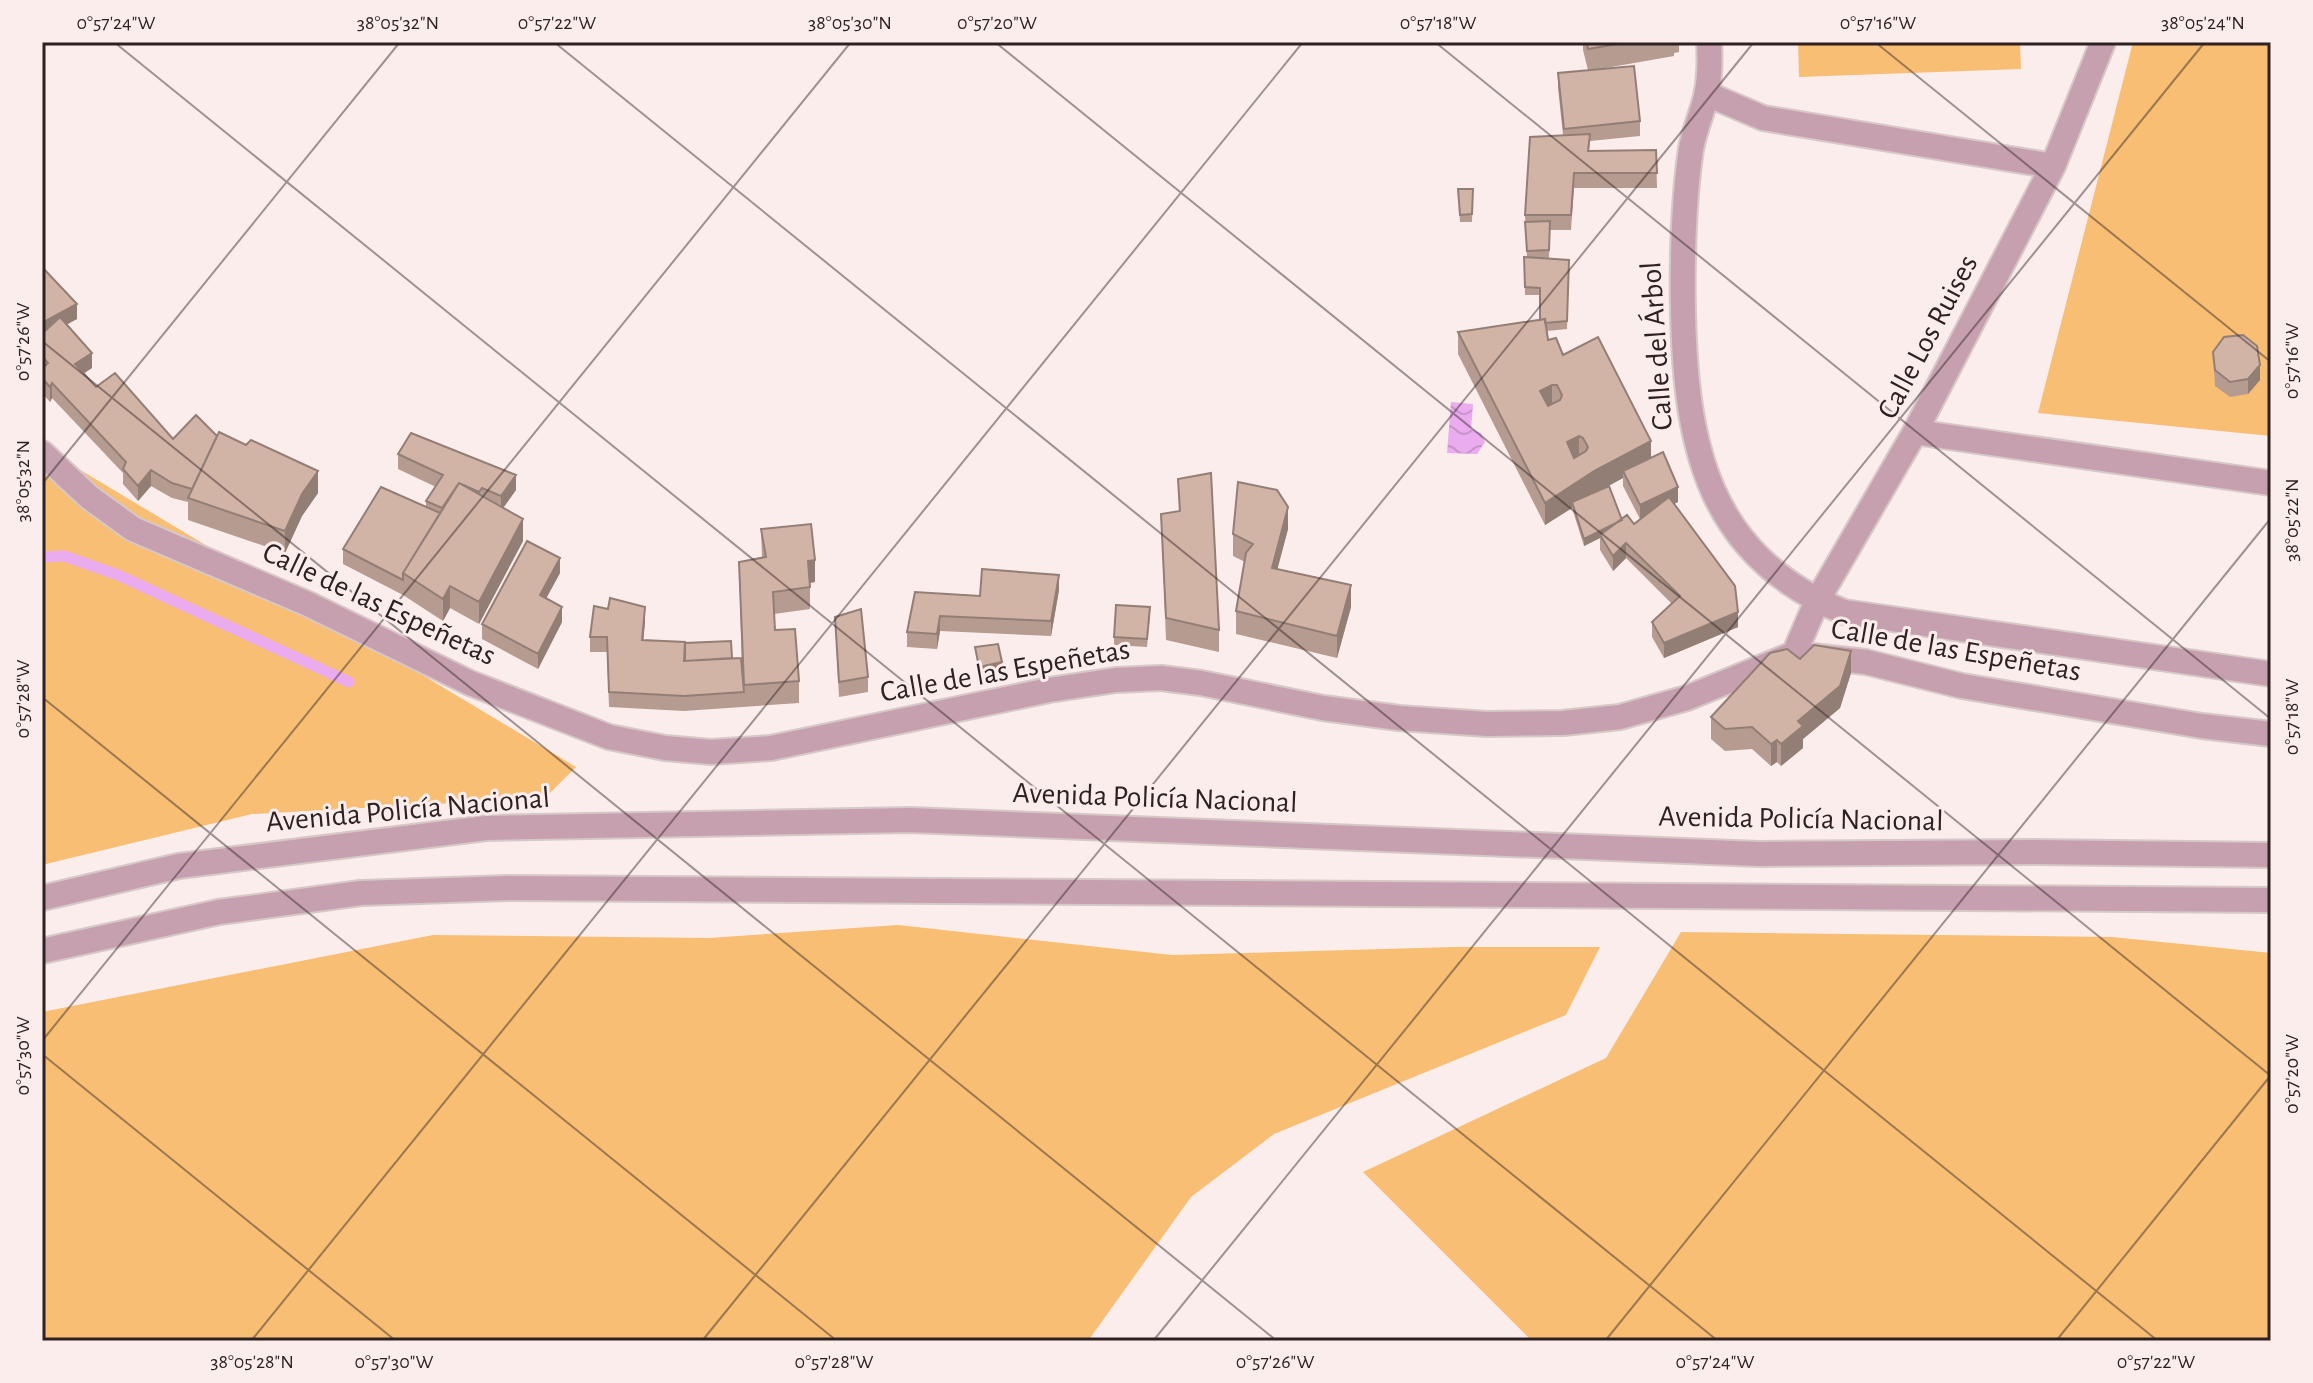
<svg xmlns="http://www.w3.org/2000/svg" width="2313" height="1383" viewBox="0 0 2313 1383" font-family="'Alegreya Sans',sans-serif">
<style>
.green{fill:#f7be74}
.water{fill:url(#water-waves)}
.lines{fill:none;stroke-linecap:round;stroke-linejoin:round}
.stream{stroke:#eaacee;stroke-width:11}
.minor-casing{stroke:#d7c8c8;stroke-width:28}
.tertiary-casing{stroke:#d7c8c8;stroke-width:28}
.minor{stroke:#c7a0b0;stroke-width:24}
.tertiary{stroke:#c7a0b0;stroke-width:24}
.wall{fill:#b59b90;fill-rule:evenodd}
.shaded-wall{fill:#937e75}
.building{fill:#d2b4a7;stroke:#937e75;stroke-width:2;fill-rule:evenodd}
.ticks{fill:none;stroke:#2e2121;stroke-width:2;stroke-opacity:0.45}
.labels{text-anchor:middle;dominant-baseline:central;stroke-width:6;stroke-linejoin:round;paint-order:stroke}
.street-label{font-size:30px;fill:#2e2121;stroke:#fceded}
.neatline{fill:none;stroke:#2e2121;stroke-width:3}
.ticks-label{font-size:20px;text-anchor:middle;fill:#2e2121}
</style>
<defs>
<pattern id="water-waves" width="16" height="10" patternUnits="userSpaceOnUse" patternTransform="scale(2)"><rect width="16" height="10" fill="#eaacee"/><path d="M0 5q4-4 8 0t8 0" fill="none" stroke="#c994cc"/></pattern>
</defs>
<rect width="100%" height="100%" fill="#fceded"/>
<path class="green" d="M1798 42H2020L2021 69 1799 77Z
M2133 42H2271V436L2038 413Z
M42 447 576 767 545 798 252 814 42 865Z
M898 925 1172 955 1453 947H1600L1566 1015 1274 1134 1191 1197 1088 1341H42V1012L433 935 709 938Z
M1681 932 2112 937 2271 953V1341H1532L1363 1172 1606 1058Z"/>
<path class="water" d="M1451 402 1473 404 1471 429 1481 433 1485 442 1477 454 1447 453Z"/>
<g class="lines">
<path class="stream" d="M42 557 64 556 118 575 349 682"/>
<defs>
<path id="minor" d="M1709 42C1710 60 1710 78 1706 96 1702 114 1694 131 1691 149 1683 203 1682 259 1683 313 1686 447 1708 556 1844 612L2271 674
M1707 94 1763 118 2053 166
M1915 432 2271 483
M42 453 89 497 133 529 308 604 470 683 609 737 665 748 711 752 771 748 1049 690 1116 680 1161 678 1201 683 1323 708 1399 718 1487 724 1563 723 1620 717 1687 698 1794 654 1866 662 1962 686 2202 726 2271 734
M1794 654 1817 601 1915 432 2053 166 2103 42"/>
<path id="tertiary" d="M42 898 179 866 486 828 910 820 1759 854 2034 852 2271 855
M42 951 219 912 361 893 508 888 2271 900"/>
</defs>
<use href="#minor" class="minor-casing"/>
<use href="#tertiary" class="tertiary-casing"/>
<use href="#minor" class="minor"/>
<use href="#tertiary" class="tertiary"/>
</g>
<path class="wall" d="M1580 42H1679V52L1674 53V56L1600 69 1640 121V136L1590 141 1589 151 1656 150 1657 188H1574L1571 230H1550L1549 258H1542L1569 260 1567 329 1547 331 1548 340 1563 355 1651 458 1678 502 1674 504 1738 627 1664 658 1652 637V622L1672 604 1626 558 1613 571 1600 550V538L1584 546 1572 508 1545 525 1458 354V332L1540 320V295H1525L1524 257H1527L1525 215 1563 135 1558 88V73L1588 70 1583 50V44H1581ZM1623 478V486L1640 519 1634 524 1622 519 1607 487Z
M1458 189H1473L1472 222H1460Z
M42 267 77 319 67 324 92 368 84 373 96 387 173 439 217 436 318 493 302 516 285 553 188 520V502L172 498 151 486 138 501 123 484V473L52 398 50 402 42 393Z
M2213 352 2260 380 2248 394 2230 397 2215 386Z
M398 454 516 490 503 508 523 541 479 624 450 608 443 621 403 595 343 564V549L426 506V501L436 487 398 469Z
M1178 479 1219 630V652L1166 640 1161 514 1179 512Z
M761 529 815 582 810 583V609L774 614 775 630 799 681V703L684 711 609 707 607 652H590V637L645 622 643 640 732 658 742 673 739 562 762 557Z
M1288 529 1277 569 1351 607 1337 658 1236 634V611L1245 562 1233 556V534Z
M560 573 546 598 562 622 538 669 482 639V624Z
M1059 590 1051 636 940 631 937 649 907 647V632L980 596Z
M1150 615 1147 647 1114 645V637Z
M835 617 868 677V692L839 697Z
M1800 659 1851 673 1840 708 1803 739V748L1781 766 1777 762 1771 766 1752 749 1725 751 1711 739V717Z"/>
<path class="shaded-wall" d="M77 304V319L42 338V323Z
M92 353V368L75 379V364Z
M2260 365V380L2248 394V379Z
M52 383V398L50 402V387Z
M1552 385V407L1540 413V391Z
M1579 436V458L1567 464V442Z
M1651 441V463L1623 471V478L1594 493 1572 502V508L1545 525V503L1594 471Z
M151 470V486L138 501V486Z
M318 471V493L302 516 285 553V531L302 494Z
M516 475V490L501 511V496Z
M1678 487V502L1640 520V505Z
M1288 507V529L1272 590V568Z
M523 519V541L479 624V602Z
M1622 520 1600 535V538L1584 546V539Z
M1626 543V558L1613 571V556Z
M560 558V573L540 610V595Z
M815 560V582L808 583V561Z
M1059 575V590L1051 636V621Z
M1351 585V607L1337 658V636Z
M450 586V608L443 621V599Z
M562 607V622L538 669V654Z
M645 607V622L642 655V640Z
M1738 612V627L1664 658V643Z
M940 616V631L937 649V634Z
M1851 651V673L1840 708 1803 739V748L1781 766V744Z
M1002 662V669L979 674V667Z
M1777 740V762L1771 766V744Z"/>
<path class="building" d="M1587 42H1629L1588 49Z
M1634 66 1640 121 1564 129 1558 73Z
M1590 134 1588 151 1656 150 1657 173H1574L1571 215H1525L1530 137Z
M1458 189H1473L1472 214 1460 215Z
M1550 221 1549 250 1527 251 1525 222Z
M1524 257 1569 260 1567 321 1545 323V319L1540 320V288L1525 287Z
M42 267 77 304 42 323Z
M60 317 92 353 75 364 96 387 115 373 173 439 196 415 217 436 192 489 172 483 151 470 138 486 123 469 126 462 52 383 50 387 42 378V369L48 363 44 358 42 360V334Z
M1545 319 1548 340 1556 338 1563 355 1598 337 1651 441 1594 471 1545 503 1458 332ZM1552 385H1557L1562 395 1560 400 1548 406 1540 391ZM1579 436 1583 438 1588 447 1586 451 1574 458 1567 442Z
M2243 335 2257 346 2260 365 2248 379 2230 382 2215 370 2213 352 2224 337Z
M219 432 246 445 251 440 318 471 302 494 285 531 188 498Z
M411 433 516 475 501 496 482 488 479 492 459 483 442 508 426 501 443 475 398 454Z
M1663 452 1678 487 1640 505 1623 471Z
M1211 473 1219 630 1166 618 1161 514 1180 511 1178 479Z
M1238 482 1277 490 1288 507 1272 568 1351 585 1337 636 1236 611 1246 553 1253 544 1233 534Z
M459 483 523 519 479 602 450 586 443 599 403 573Z
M1609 486 1622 520 1584 539 1572 502Z
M381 487 440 513 403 573V580L343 549Z
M1669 497 1735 586 1738 612 1664 643 1652 622 1680 596 1626 543 1613 556 1600 535 1627 515 1634 524Z
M811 524 815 560 808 561 810 587 773 592 775 630 795 629 799 681 744 685 739 562 766 557 761 529Z
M527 541 560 558 540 595 562 607 538 654 482 624Z
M982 569 1059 575 1051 621 940 616 937 634 907 632 915 592 980 596Z
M610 598 645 607 642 640 685 642 684 661 741 658 744 692 684 696 609 692 607 637H590L594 606 608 609Z
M1116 605 1150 607 1147 639 1114 637Z
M861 609 868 677 839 682 835 617Z
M731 641 732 658 685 661V643Z
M998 644 1002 662 979 667 975 647Z
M1814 645 1851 651 1840 686 1798 721 1803 726 1781 744 1777 740 1771 744 1752 727 1725 729 1711 717 1770 653 1787 649 1800 659Z"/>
<path class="ticks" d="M114 42 1718 1341M554 42 2158 1341M995 42 2271 1076M1435 42 2271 719M1875 42 2271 362M42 341 1277 1341M42 484 400 42M42 697 837 1341M42 1041 851 42M42 1054 396 1341M251 1341 1303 42M702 1341 1754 42M1153 1341 2205 42M1605 1341 2271 518M2056 1341 2271 1075"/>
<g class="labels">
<g class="street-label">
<text transform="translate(1928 337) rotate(-62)">Calle Los Ruises</text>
<text transform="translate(1657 346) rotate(-94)">Calle del Árbol</text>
<text transform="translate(379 604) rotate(25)">Calle de las Espeñetas</text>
<text transform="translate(1956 650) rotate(10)">Calle de las Espeñetas</text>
<text transform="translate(1005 671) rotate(-10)">Calle de las Espeñetas</text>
<text transform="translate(1155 798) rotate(2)">Avenida Policía Nacional</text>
<text transform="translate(408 810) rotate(-5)">Avenida Policía Nacional</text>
<text transform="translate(1801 819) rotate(1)">Avenida Policía Nacional</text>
</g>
</g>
<rect width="2313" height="1383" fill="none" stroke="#fceded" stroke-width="88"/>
<rect x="44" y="44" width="2225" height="1295" class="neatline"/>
<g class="ticks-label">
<text x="116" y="29">0°57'24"W</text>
<text x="398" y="29">38°05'32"N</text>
<text x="557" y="29">0°57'22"W</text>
<text x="850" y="29">38°05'30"N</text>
<text x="997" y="29">0°57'20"W</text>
<text x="1438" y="29">0°57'18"W</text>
<text x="1878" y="29">0°57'16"W</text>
<text x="2203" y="29">38°05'24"N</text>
<text transform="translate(22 342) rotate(-90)" y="7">0°57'26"W</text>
<text transform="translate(2291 361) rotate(-90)" y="7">0°57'16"W</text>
<text transform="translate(22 481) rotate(-90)" y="7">38°05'32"N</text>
<text transform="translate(2291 520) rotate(-90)" y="7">38°05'22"N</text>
<text transform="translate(22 699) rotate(-90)" y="7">0°57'28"W</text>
<text transform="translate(2291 717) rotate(-90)" y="7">0°57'18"W</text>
<text transform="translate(22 1056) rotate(-90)" y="7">0°57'30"W</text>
<text transform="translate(2291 1074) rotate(-90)" y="7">0°57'20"W</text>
<text x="252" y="1368">38°05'28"N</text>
<text x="394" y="1368">0°57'30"W</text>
<text x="834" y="1368">0°57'28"W</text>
<text x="1275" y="1368">0°57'26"W</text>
<text x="1715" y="1368">0°57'24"W</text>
<text x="2156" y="1368">0°57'22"W</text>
</g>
</svg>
